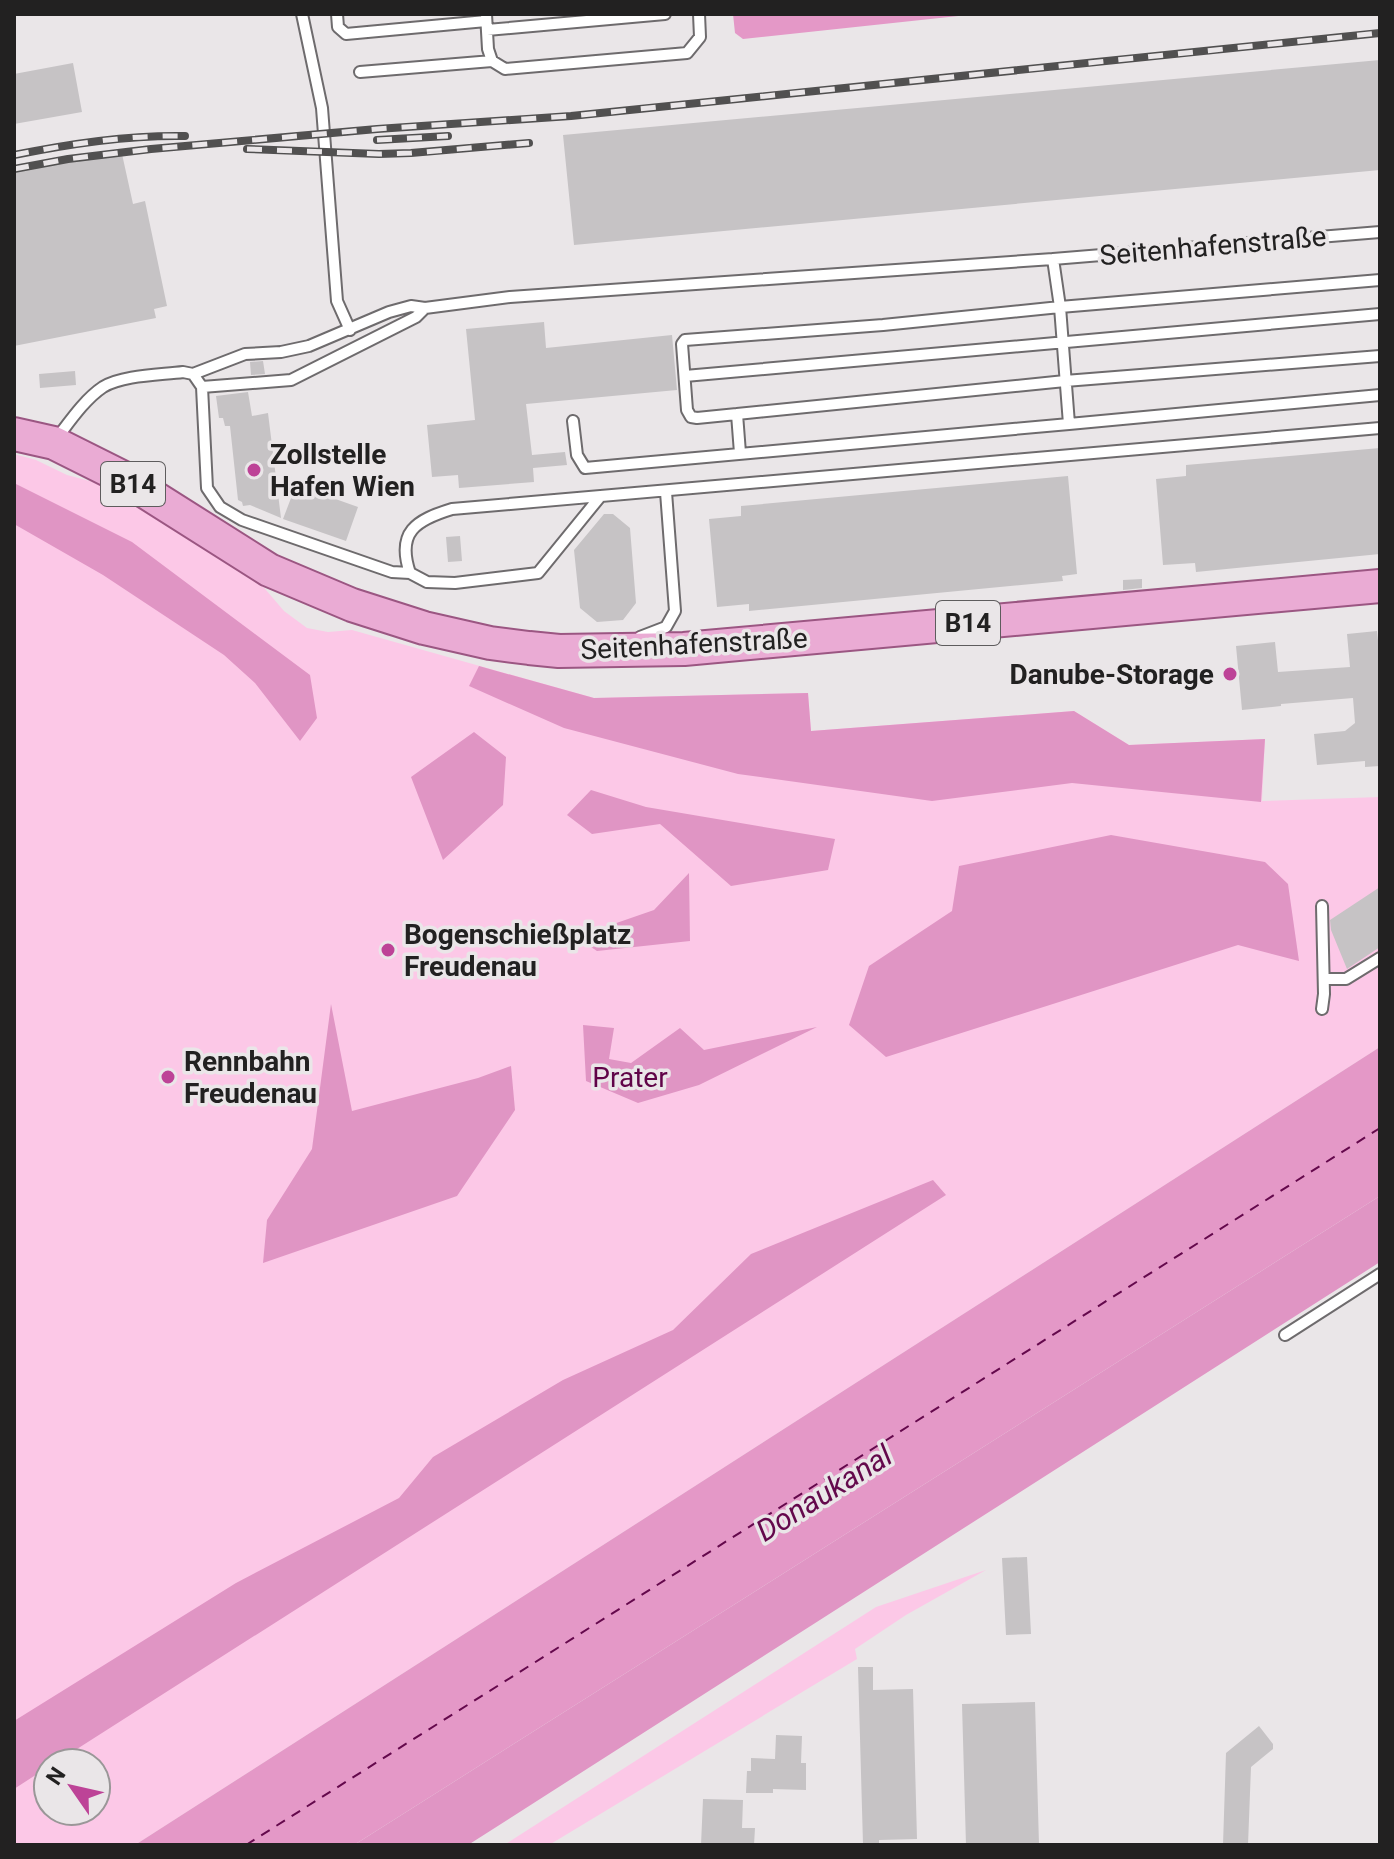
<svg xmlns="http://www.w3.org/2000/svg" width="1394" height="1859" viewBox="0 0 1394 1859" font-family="Roboto,sans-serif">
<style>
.green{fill:#fcc8e7;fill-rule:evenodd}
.forest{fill:#e095c4}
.water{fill:#e498c7}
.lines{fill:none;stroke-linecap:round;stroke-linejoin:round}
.ferry{stroke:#64094c;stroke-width:2;stroke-dasharray:10 8;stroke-linecap:butt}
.building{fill:#c6c3c5}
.lane-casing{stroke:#6e6b6d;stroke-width:14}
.primary-casing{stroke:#9b5682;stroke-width:36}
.lane{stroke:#fff;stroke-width:10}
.primary{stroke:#eaabd4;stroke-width:32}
.rail-casing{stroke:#515050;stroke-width:8}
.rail{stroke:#eae6e8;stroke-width:5;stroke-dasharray:15;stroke-linecap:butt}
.poi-dot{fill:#bd4397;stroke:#eae6e8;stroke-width:3}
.labels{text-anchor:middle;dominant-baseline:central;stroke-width:7;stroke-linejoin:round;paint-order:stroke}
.shield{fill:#eae6e8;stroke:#5e5c5d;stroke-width:2}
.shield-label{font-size:26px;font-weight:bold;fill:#222121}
.street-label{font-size:28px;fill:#222121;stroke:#eae6e8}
.poi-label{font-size:28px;font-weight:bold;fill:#222121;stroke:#eae6e8;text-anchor:start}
.park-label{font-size:28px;fill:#600448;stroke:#eae6e8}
.water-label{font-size:30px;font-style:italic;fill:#64094c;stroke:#eae6e8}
</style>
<rect width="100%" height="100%" fill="#eae6e8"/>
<path class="green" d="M14 454 36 460 67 475 112 487 260 583 284 611 307 628 328 632 352 630 594 698 808 693 811 731 1074 711 1129 745 1265 739 1262 801 1380 797V1047L135 1845H14ZM48 1763H96V1811H48Z
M986 1570 906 1615 855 1649 857 1659 549 1845H504L876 1607Z"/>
<path class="forest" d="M14 483 132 542 310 675 317 718 300 741 255 683 224 655 103 575 14 524Z
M479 666 594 698 808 693 811 731 1074 711 1129 745 1265 739 1261 802 1072 783 932 801 738 774 564 728 469 686Z
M474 732 506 757 503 805 443 860 411 777Z
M591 790 646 807 835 839 828 870 731 886 660 824 592 834 567 815Z
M1111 835 1265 862 1288 884 1299 961 1238 945 886 1057 849 1025 869 966 952 911 959 866Z
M689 873 690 941 597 951 576 937 654 910Z
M331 1004 352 1111 478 1078 511 1066 515 1110 457 1196 263 1263 267 1220 312 1149Z
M583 1025 614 1028 609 1059 631 1063 680 1028 704 1050 817 1027 699 1085 638 1103 586 1081Z
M933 1180 946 1195 55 1763H48V1767L14 1789V1721L236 1583 399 1498 433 1457 563 1380 673 1330 751 1254Z
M1380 1196V1262L468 1845H354Z"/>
<path class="water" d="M733 14H977L743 39 735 33Z
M1380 1047V1196L354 1845H135Z"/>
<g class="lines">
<path class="ferry" d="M246 1845 1380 1128"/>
</g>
<path class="building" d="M1380 60V170L574 245 563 135Z
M73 63 82 112 14 124V74Z
M122 154 133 204 145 201 167 306 154 309 156 318 14 346V171L75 159Z
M544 322 546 348 672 335 677 390 526 404 532 455 565 452 567 465 533 468 534 482 459 488 458 475 432 477 427 425 475 420 466 329Z
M263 361 265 374 251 375 250 362Z
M75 371 76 385 40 388 39 374Z
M248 392 252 416 268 413 281 518 250 505 243 506 242 502 238 500 230 426H225L223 418H219L216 396Z
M1380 448V554L1196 572 1195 563 1163 565 1156 479 1186 476V465Z
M1068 476 1077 574 1062 576 1063 581 749 611V604L717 607 709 519 741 516V506Z
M296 485 358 507 346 541 283 519Z
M604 514H613L630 528 636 603 623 620 597 622 580 608 574 550Z
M460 536 462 561 448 562 446 537Z
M1142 579V588L1123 590V580Z
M1377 631 1380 660V766L1365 767V761L1317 765 1314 734 1345 731 1355 723 1353 698 1281 704V706L1242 710 1236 646 1275 642 1278 672 1350 667 1347 634Z
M1380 887V947L1347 969 1331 930 1330 920Z
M1027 1557 1031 1634 1006 1635 1002 1558Z
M858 1667H873V1690L913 1689 917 1839 879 1840V1843L863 1844Z
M1035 1702 1039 1845H966L962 1704Z
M1259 1726 1273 1744V1749L1251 1767 1248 1845H1223L1226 1753Z
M776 1735 802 1736 801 1763H806V1790L773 1789V1793H746L747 1771H751V1758L775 1759Z
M703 1799 743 1800 742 1828H755L754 1845H701Z"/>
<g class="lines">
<defs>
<path id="lane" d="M302 14 322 108 337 301 350 330
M337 14 338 27 346 34 486 21
M486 14 488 49 492 61 505 69 687 53 700 37 699 14
M487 30 665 14
M360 72 492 61
M193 374 202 387 207 488 220 507 242 520 392 572 410 573C396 532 416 520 452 509L1380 428
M685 376 1380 314
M202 387 291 380 416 317 425 308
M737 414 1065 381 1380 356
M573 421 577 455 585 468 1069 424 1060 307 1053 259
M1069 424 1380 395
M57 438C70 421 85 399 103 387 123 375 160 375 183 372L193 374 245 354 281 352 309 346 389 312 411 306 425 308 510 297 1053 259 1380 232
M740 453 737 414 697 418 691 417 687 410 682 344 685 340 883 325 1060 307 1380 280
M410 573 427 582 455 583 538 573 599 498
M640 637 666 627 675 611 666 492
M1322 906 1324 994 1322 1009
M1324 979H1346L1380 958
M1285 1335 1380 1274"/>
<path id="primary" d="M14 434 54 443 122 477 269 570 352 605 424 628 490 643 529 648 559 651 684 649 1380 586"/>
</defs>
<use href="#lane" class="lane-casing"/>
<use href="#primary" class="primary-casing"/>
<use href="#lane" class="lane"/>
<use href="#primary" class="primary"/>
<defs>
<path id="rail" d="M377 140 448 136
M247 149 379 154 411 153 529 143
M14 155C70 144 127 135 185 136
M14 169 68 159 151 149 377 129 571 116 1380 33"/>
</defs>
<use href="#rail" class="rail-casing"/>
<use href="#rail" class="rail"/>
</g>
<g class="poi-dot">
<circle cx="254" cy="470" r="8"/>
<circle cx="1230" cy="674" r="8"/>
<circle cx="388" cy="950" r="8"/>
<circle cx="168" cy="1077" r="8"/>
</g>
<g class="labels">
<g class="shield">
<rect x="101" y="462" width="64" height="44" rx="6"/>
<rect x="936" y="601" width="64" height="44" rx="6"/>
</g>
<g class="shield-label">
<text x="133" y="484">B14</text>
<text x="968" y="623">B14</text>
</g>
<g class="street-label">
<text transform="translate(1213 246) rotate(-5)">Seitenhafenstraße</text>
<text transform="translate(694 644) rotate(-3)">Seitenhafenstraße</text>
</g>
<g class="poi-label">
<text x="270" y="454">Zollstelle<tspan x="270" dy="32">Hafen Wien</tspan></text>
<text x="1214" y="674" text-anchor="end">Danube-Storage</text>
<text x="404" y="934">Bogenschießplatz<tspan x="404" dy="32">Freudenau</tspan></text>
<text x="184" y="1061">Rennbahn<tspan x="184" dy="32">Freudenau</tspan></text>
</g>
<g class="park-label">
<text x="630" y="1077">Prater</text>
</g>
<g class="water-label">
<text transform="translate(824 1493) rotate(-32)">Donaukanal</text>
</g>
</g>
<rect width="1394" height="1859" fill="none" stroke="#222121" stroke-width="32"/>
<g transform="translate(72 1787) rotate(304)"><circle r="38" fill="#eae6e8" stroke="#9a9798" stroke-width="2"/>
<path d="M0-6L14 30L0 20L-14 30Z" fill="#bd4397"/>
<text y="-12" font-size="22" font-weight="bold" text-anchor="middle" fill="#222121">N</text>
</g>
</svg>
